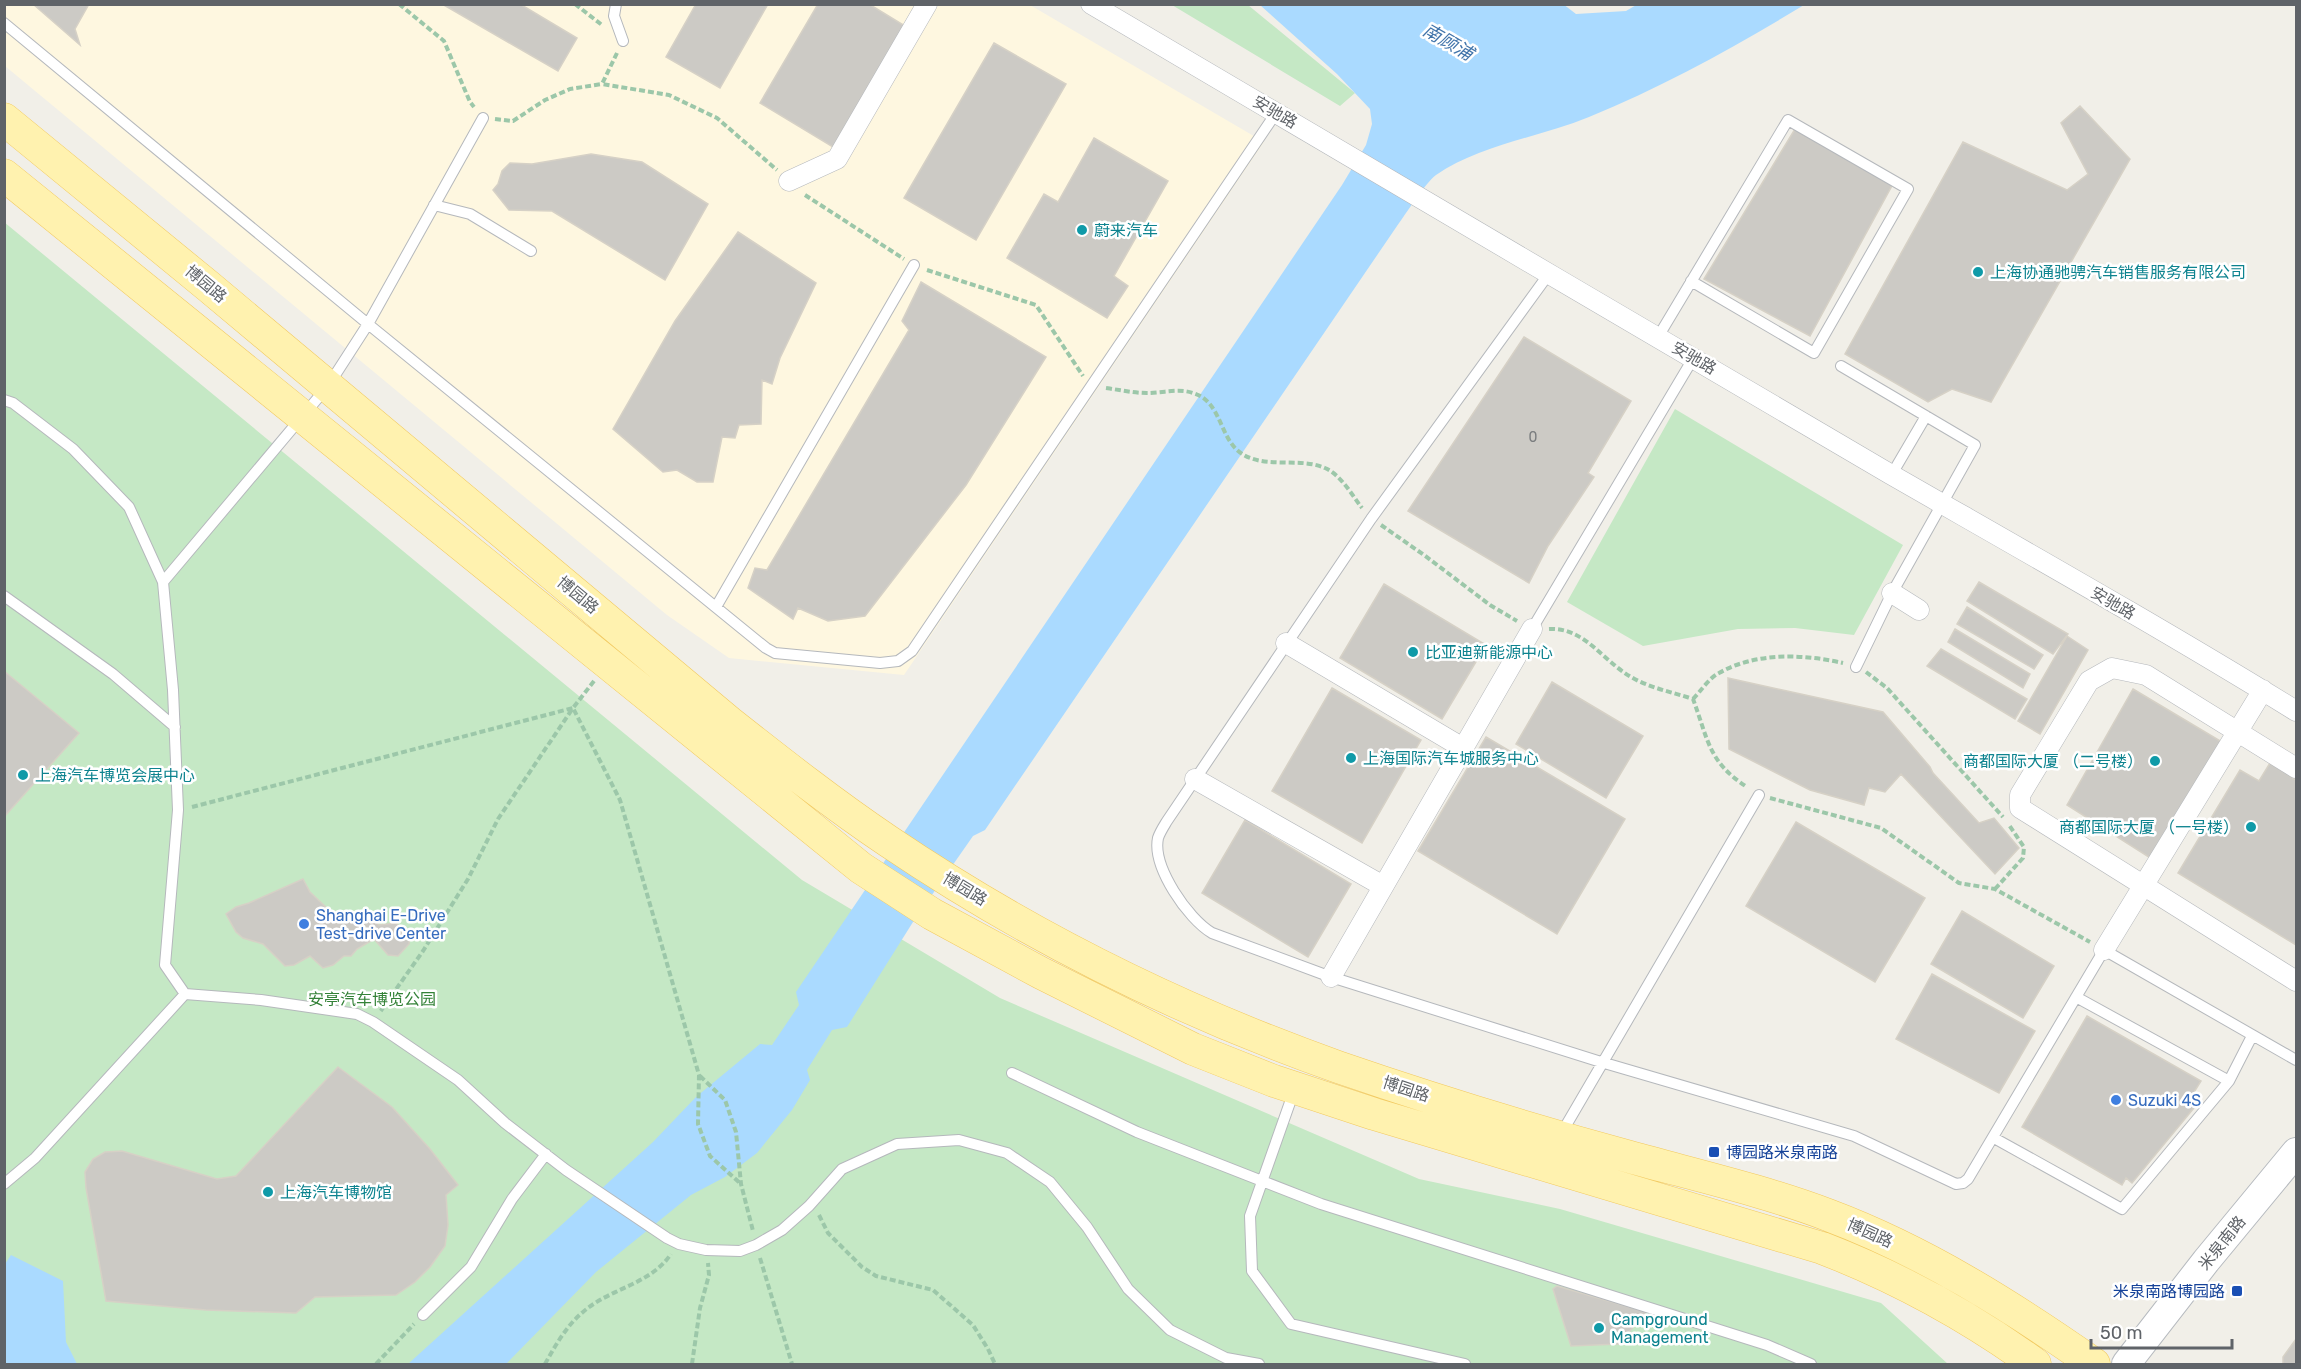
<svg xmlns="http://www.w3.org/2000/svg" width="2301" height="1369" viewBox="0 0 2301 1369" font-family="Rubik,'Noto Sans SC',sans-serif">
<style>
.commercial{fill:#fef7e0}
.green{fill:#c5e8c5}
.water{fill:#aadaff}
.building{fill:#cccac5;stroke:#d6d1c6;stroke-width:1.5}
.lines{fill:none;stroke-linecap:round;stroke-linejoin:round}
.lane-casing{stroke:#b5b8bc;stroke-width:12}
.street-casing{stroke:#b5b8bc;stroke-width:21}
.secondary-casing{stroke:#b6babf;stroke-width:30}
.primary-casing{stroke:#f2c960;stroke-width:33}
.path{stroke:#9cc7a9;stroke-width:4;stroke-dasharray:6 3;stroke-linecap:butt}
.lane{stroke:#fff;stroke-width:10}
.street{stroke:#fff;stroke-width:20}
.secondary{stroke:#fff;stroke-width:28}
.primary{stroke:#fff2af;stroke-width:32}
.culture-dot{fill:#0f9aa8;stroke:#fff;stroke-width:2}
.shop-dot{fill:#3f7fe0;stroke:#fff;stroke-width:2}
.transit-dot{fill:#1a4fb4;stroke:#fff;stroke-width:2}
.labels{text-anchor:middle;dominant-baseline:central;stroke-width:5;stroke-linejoin:round;paint-order:stroke}
.number-label{font-size:14px;fill:#7a7d7f}
.street-label{font-size:16px;fill:#5f6368;stroke:#fff}
.culture-label{font-size:16px;fill:#0d838f;stroke:#fff;text-anchor:start}
.shop-label{font-size:16px;fill:#366cbe;stroke:#fff;text-anchor:start}
.park-label{font-size:16px;fill:#348238;stroke:#fff}
.transit-label{font-size:16px;fill:#164399;stroke:#fff;text-anchor:start}
.water-label{font-size:18px;font-style:italic;fill:#4174aa;stroke:#fff}
</style>
<rect width="100%" height="100%" fill="#f1efe8"/>
<path class="commercial" d="M4 5H1030L1264 142 904 675 729 658 667 615 5 66Z"/>
<path class="green" d="M1172 5H1248L1355 93 1340 106Z
M4 222 802 880 1000 998 1419 1179 1560 1209 1881 1303 1948 1364H5Z
M1675 409 1903 545 1854 635 1795 628 1738 629 1643 646 1567 602Z"/>
<path class="water" d="M1563 4 1576 14 1626 11 1638 4 1804 5C1735 47 1664 86 1589 117 1540 137 1480 145 1436 175 1425 183 1406 214 1397 226L985 830 973 836 913 922 847 1027 832 1030 807 1070 810 1080 792 1110 757 1153 725 1177 691 1195 596 1272 506 1364H408L653 1142 696 1097 760 1044 772 1045 799 1005 796 992 1342 185 1366 145 1372 124 1370 109 1337 74 1260 5Z
M11 1255 63 1281 66 1342 77 1364H5V1264Z"/>
<path class="building" d="M33 4H89L75 29 80 45Z
M442 4H520L577 38 558 71Z
M696 4H768L720 88 666 57Z
M818 4H869L905 26 833 147 760 103Z
M994 43 1066 84 976 240 904 198Z
M2080 106 2130 159 1991 402 1952 389 1928 402 1845 354 1963 142 2067 190 2088 174 2061 123Z
M1795 129 1894 182 1810 336 1704 279Z
M1094 138 1168 181 1114 276 1128 286 1107 318 1007 258 1044 194 1058 202Z
M591 154 642 162 708 204 665 280 552 211 509 210 493 190 498 184 502 171 510 163 532 164Z
M738 232 816 283 780 358 772 384 762 380 761 424 739 425 735 438 722 437 713 482H697L677 470 663 472 613 429 675 321Z
M921 282 1046 357 966 485 865 616 828 621 798 608 793 619 748 588 755 568 767 570 909 330 902 321Z
M1524 337 1631 401 1588 473 1594 477 1548 546 1529 583 1408 511Z
M1979 582 2068 634 2053 654 1967 601Z
M1384 584 1486 645 1442 719 1340 658Z
M1967 607 2043 655 2034 669 1957 624Z
M1955 629 2030 674 2023 688 1948 642Z
M2067 636 2088 650 2040 734 2018 721Z
M1941 649 2027 699 2015 719 1927 666Z
M4 671 79 733 4 817Z
M1728 678 1883 712 1930 767 1933 773 1979 823 1994 818 2019 848 1995 874 1901 774 1885 792 1869 788 1864 805 1810 790 1729 749Z
M1552 682 1643 736 1606 798 1516 744Z
M1332 688 1421 740 1362 843 1272 791Z
M2133 689 2227 745 2155 861 2067 805Z
M1486 737 1625 819 1557 934 1418 851Z
M2270 763 2296 780V945L2178 873 2240 770 2259 781Z
M1245 820 1351 884 1308 957 1202 893Z
M1796 822 1925 898 1875 982 1746 906Z
M303 879 310 892 331 912 358 914 373 919 379 925 396 923 410 935 409 944 398 956 388 955 374 939 357 949 351 956H344L333 965 323 968 310 956 294 965 285 966 263 944 243 938 236 932 226 914 236 907 249 903Z
M1962 911 2054 966 2023 1018 1931 964Z
M1932 974 2035 1031 1999 1093 1896 1039Z
M2087 1016 2201 1081 2191 1097 2198 1103 2132 1183 2126 1178 2122 1185 2022 1127Z
M338 1067 392 1107 430 1149 458 1185 446 1195 448 1225 445 1246 430 1267 415 1282 396 1295 315 1297 296 1313 206 1310 106 1301 86 1188 85 1172 93 1159 105 1152 122 1151 217 1179 236 1176Z
M1557 1286 1646 1312 1619 1344 1571 1346 1553 1289Z
M2296 1339V1364H2283V1357Z"/>
<g class="lines">
<defs>
<path id="lane" d="M616 4 614 16 623 41
M4 23 368 324 766 648 775 653 880 663 898 661 912 651 1276 113
M434 205 470 214 531 251
M1548 275 1371 519 1167 821C1164 826 1160 832 1158 838 1152 867 1188 919 1212 933L1331 977 1601 1062 1854 1136 1956 1184 1963 1183 1968 1179 2104 950 2296 1060
M1658 337 1788 120 1908 189 1814 353 1691 281
M1841 366 1975 445 1892 593 1856 667
M4 400 13 403 73 449 129 507 163 582
M1892 474 1926 416
M4 596 113 674 175 727
M716 607 914 265
M1532 629 1694 357
M185 994 165 965 178 810 173 690 163 582 328 386 368 324 483 118
M2076 997 2229 1081 2252 1036
M1012 1073 1137 1132 1321 1204 1767 1345 1811 1364
M1294 1091 1250 1216 1252 1271 1291 1324 1465 1364
M1561 1134 1759 795
M1994 1138 2122 1209 2229 1081
M4 1184 35 1158 185 994 261 1000 357 1014 373 1022 458 1080 505 1123 566 1170 667 1238 679 1244 706 1250 740 1251 756 1245 782 1230 809 1206 842 1169 897 1144 959 1140 1007 1153 1050 1182 1087 1227 1128 1289 1170 1330 1226 1358 1259 1364
M423 1315 471 1267 512 1199 546 1154"/>
<path id="street" d="M1091 4C1358 161 1623 318 1890 474 2026 552 2163 629 2296 711
M789 181 837 159 927 4
M1892 593 1919 610
M1286 643 1463 748
M2296 768 2146 675 2112 668 2089 681 2020 795V808L2296 981
M1195 779 1383 886
M2104 950 2263 690
M1331 977 1532 629"/>
<path id="secondary" d="M2126 1364 2206 1261 2296 1152"/>
<path id="primary" d="M4 119 208 286 729 722C781 763 833 804 888 841 1027 935 1180 1011 1338 1067 1434 1100 1532 1130 1630 1157 1695 1175 1765 1191 1828 1215 1924 1251 2011 1306 2094 1364
M4 175 861 868 932 914 1041 973 1193 1049 1274 1081 1374 1114 1822 1248C1897 1277 1970 1317 2035 1364"/>
</defs>
<use href="#lane" class="lane-casing"/>
<use href="#street" class="street-casing"/>
<use href="#secondary" class="secondary-casing"/>
<use href="#primary" class="primary-casing"/>
<path class="path" d="M399 4 444 41 470 102 474 107
M575 4 602 25
M617 53 602 84 669 95 717 118 777 170
M495 119 513 121 545 100 570 89 602 84
M805 195 904 259
M927 270 1036 305 1083 376
M1106 388C1120 390 1134 393 1147 393 1162 393 1179 388 1193 393 1220 401 1219 433 1237 450 1260 471 1298 456 1325 468 1341 475 1352 495 1362 508
M1381 525 1424 555 1490 605 1517 621
M1549 629C1584 627 1602 660 1631 677 1650 688 1672 692 1693 699 1708 739 1708 762 1747 787
M1866 672 1887 688 2003 817
M594 681 573 708 620 800 699 1075 698 1124 710 1156 741 1184
M1693 699C1701 691 1709 678 1719 673 1756 652 1803 654 1843 663
M1770 798 1881 828 1959 883 1995 889 2090 942
M192 807 573 708 498 819 468 879 423 951 380 1012
M1995 889 2023 858 2024 847 2009 825
M700 1076 725 1100 736 1132 741 1184 753 1231
M819 1215 828 1233 862 1267 876 1276 933 1290 973 1325 988 1349 995 1364
M760 1258 792 1364
M376 1364 414 1324
M545 1364C555 1346 567 1325 583 1312 610 1288 650 1285 671 1254
M692 1364 700 1308 709 1275 708 1263"/>
<use href="#lane" class="lane"/>
<use href="#street" class="street"/>
<use href="#secondary" class="secondary"/>
<use href="#primary" class="primary"/>
</g>
<g class="culture-dot">
<circle cx="1082" cy="230" r="6"/>
<circle cx="1978" cy="272" r="6"/>
<circle cx="1413" cy="652" r="6"/>
<circle cx="1351" cy="758" r="6"/>
<circle cx="2155" cy="761" r="6"/>
<circle cx="23" cy="775" r="6"/>
<circle cx="2251" cy="827" r="6"/>
<circle cx="268" cy="1192" r="6"/>
<circle cx="1599" cy="1328" r="6"/>
</g>
<g class="shop-dot">
<circle cx="304" cy="924" r="6"/>
<circle cx="2116" cy="1100" r="6"/>
</g>
<g class="transit-dot">
<rect x="1708" y="1146" width="12" height="12" rx="3"/>
<rect x="2231" y="1285" width="12" height="12" rx="3"/>
</g>
<g class="labels">
<g class="number-label">
<text x="1533" y="437">0</text>
</g>
<g class="street-label">
<text transform="translate(1275 112) rotate(30)">安驰路</text>
<text transform="translate(206 284) rotate(40)">博园路</text>
<text transform="translate(1694 358) rotate(30)">安驰路</text>
<text transform="translate(578 595) rotate(40)">博园路</text>
<text transform="translate(2113 603) rotate(30)">安驰路</text>
<text transform="translate(965 889) rotate(31)">博园路</text>
<text transform="translate(1406 1089) rotate(18)">博园路</text>
<text transform="translate(1870 1233) rotate(24)">博园路</text>
<text transform="translate(2222 1243) rotate(-51)">米泉南路</text>
</g>
<g class="culture-label">
<text x="1094" y="230">蔚来汽车</text>
<text x="1990" y="272">上海协通驰骋汽车销售服务有限公司</text>
<text x="1425" y="652">比亚迪新能源中心</text>
<text x="1363" y="758">上海国际汽车城服务中心</text>
<text x="2143" y="761" text-anchor="end">商都国际大厦 （二号楼）</text>
<text x="35" y="775">上海汽车博览会展中心</text>
<text x="2239" y="827" text-anchor="end">商都国际大厦 （一号楼）</text>
<text x="280" y="1192">上海汽车博物馆</text>
<text x="1611" y="1319">Campground<tspan x="1611" dy="18">Management</tspan></text>
</g>
<g class="shop-label">
<text x="316" y="915">Shanghai E-Drive<tspan x="316" dy="18">Test-drive Center</tspan></text>
<text x="2128" y="1100">Suzuki 4S</text>
</g>
<g class="park-label">
<text x="372" y="999">安亭汽车博览公园</text>
</g>
<g class="transit-label">
<text x="1726" y="1152">博园路米泉南路</text>
<text x="2225" y="1291" text-anchor="end">米泉南路博园路</text>
</g>
<g class="water-label">
<text transform="translate(1448 42) rotate(30)">南顾浦</text>
</g>
</g>
<rect width="2301" height="1369" fill="none" stroke="#5f6368" stroke-width="12"/>
<path d="M2091 1339v9h141v-9" fill="none" stroke="#5f6368" stroke-width="3"/>
<text x="2100" y="1339" font-size="18" fill="#5f6368" stroke="#ffffff" stroke-width="4.5" paint-order="stroke">50 m</text>
</svg>
